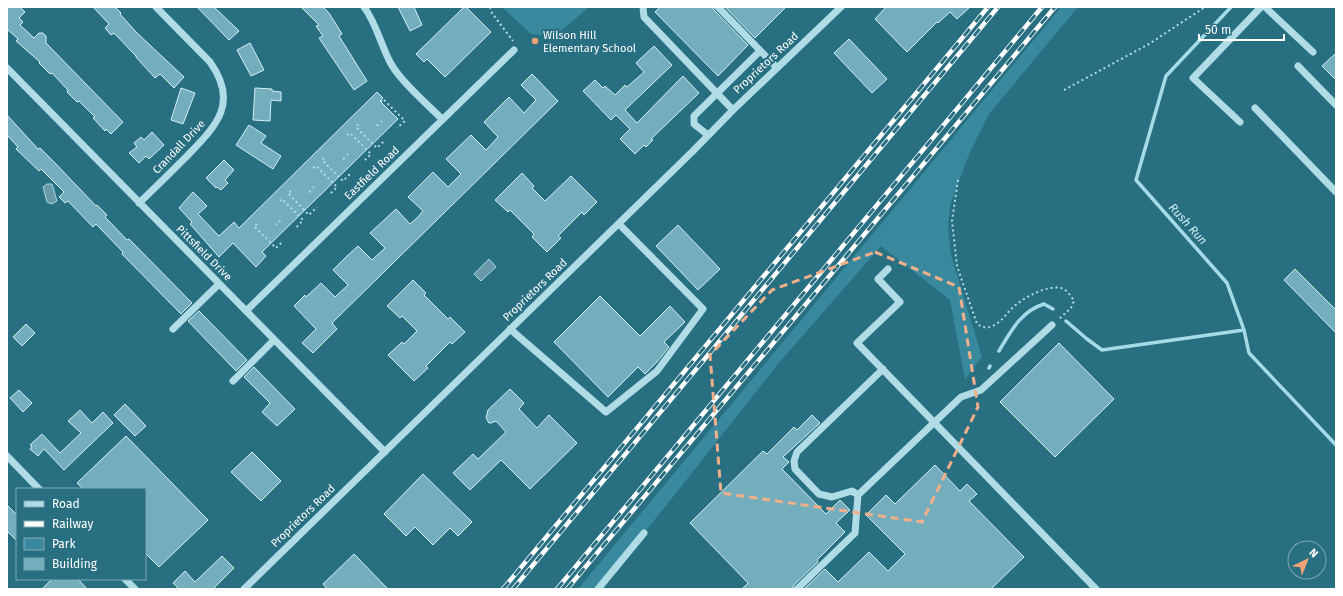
<svg xmlns="http://www.w3.org/2000/svg" width="1343" height="596" viewBox="0 0 1343 596" font-family="'Fira Sans',sans-serif">
<style>
.green{fill:#38899d}
.water{fill:#6a9aa7;stroke:#a5dae7}
.lines{fill:none;stroke-linecap:round;stroke-linejoin:round}
.stream{stroke:#a5dae7;stroke-width:3.5}
.building{fill:#74adbb;stroke:#d3eff5}
.path{stroke:#b0dce6;stroke-width:2;stroke-dasharray:2 3;stroke-linecap:butt}
.minor{stroke:#b0dce6;stroke-width:7}
.rail-casing{stroke:#fff;stroke-width:4.5}
.rail{stroke:#286f82;stroke-width:3;stroke-dasharray:9;stroke-linecap:butt}
.marked{fill:none;stroke:#f1b08b;stroke-width:3;stroke-dasharray:8 5;stroke-linejoin:round}
.poi-dot{fill:#eea276;stroke:#286f82;stroke-width:1.5}
.labels{text-anchor:middle;dominant-baseline:central;stroke-width:4;stroke-linejoin:round;paint-order:stroke}
.poi-label{font-size:11px;fill:#fff;stroke:#286f82;text-anchor:start}
.street-label{font-size:11px;fill:#fff;stroke:#286f82}
.water-label{font-size:12px;font-style:italic;fill:#cdebf2;stroke:#286f82}
</style>
<rect width="100%" height="100%" fill="#286f82"/>
<path class="green" d="M502 7H589L554 37 531 34Z
M1061 7H1078L989 114 970 152 950 205 948 229 951 255 982 357 965 379 950 300 881 246 778 364 665 507 598 589H578Z"/>
<path class="water" d="M47 184H52L57 201 52 204 47 202 43 187Z
M489 259 496 267 481 281 474 274Z"/>
<g class="lines">
<path class="stream" d="M1231 7 1166 76 1136 180 1227 283 1244 330 1249 353 1336 445
M1066 321 1087 339 1102 350 1244 330
M999 351C1011 331 1021 311 1044 304L1053 309
M989 368 990 366"/>
</g>
<path class="building" d="M7 7H20L25 12 19 18 23 22 20 25 34 38 39 33H43L46 36V43L123 122 111 134 106 129 105 131 93 118 95 117 79 101 77 102 67 92 68 90 52 73 50 74 39 63 40 62 16 41 18 39 7 29Z
M93 7H115L121 13 120 14 136 32 184 77 174 88 160 74 155 78 136 57V56L114 33 111 35 105 28 109 24Z
M197 7H214L239 31 229 40Z
M301 7H323L329 13 342 34 339 36 367 81 354 90 319 38 323 36 316 26 319 25Z
M398 7H414L422 25 410 31Z
M464 7H466L491 32 445 77 427 59 424 62 416 54Z
M660 7H713L714 10 748 45 718 76 655 12Z
M725 7H786L755 38Z
M886 7H970L957 19 950 12 938 23 937 22 907 52 875 19Z
M849 39 887 79 872 93 834 53Z
M250 43 264 70 251 76 237 50Z
M654 46 672 65 625 110 637 123 683 76 699 93 651 139 653 140 646 147 644 145 635 154 620 139 630 129 616 115 611 120 583 91 595 80 603 88 605 86 615 95 625 85 627 87 644 72 636 63Z
M1336 53V80L1322 66Z
M532 74 558 101 332 323 337 329 313 353 302 343 316 329 294 306 305 295 306 297 321 283 335 297 348 285 333 270 347 256 358 246 372 260 385 248 370 233 396 209 410 224 417 218 423 211 408 197 433 172 448 187 461 174 446 159 471 135 486 150 498 137 484 122 509 97 524 113 536 100 521 85Z
M181 88 195 93 183 124 171 120Z
M255 88 272 89V91L281 92V101L271 100 270 121 253 120Z
M377 92 383 98 380 101 398 119 262 252 266 256 256 267 233 243 219 257 190 224 192 222 179 208 193 192 207 206 198 214 219 236 234 222 239 228Z
M7 115 38 149 40 148 56 164 96 206 97 205 107 215 105 217 127 240 129 239 192 303 181 314 122 254 123 252 96 224 93 227 68 201 65 203 59 197 64 192 41 169 39 171 16 149 18 147 7 135Z
M249 125 266 136 261 143 281 156 273 169 236 145Z
M152 132 164 145 149 159 146 156 139 163 129 153 137 147 134 143 141 137 144 140Z
M224 160 234 170 225 180 228 183 221 190 217 187 216 188 206 178Z
M522 173 534 186 532 188 545 201 571 176 597 202 584 215 582 212 558 236 561 238 547 252 532 237 534 234 510 210 508 212 495 200Z
M678 225 720 269 698 290 656 246Z
M1295 269 1336 310V333L1284 280Z
M413 280 426 293 424 295 448 319 450 317 465 332 452 344 450 342 426 366 428 368 414 381 388 355 402 342 404 344 417 331 402 316 400 318 387 306Z
M600 296 640 336 670 306 685 322 664 342 669 347 657 362 645 374 638 367 608 397 554 342Z
M199 311 247 360 236 371 188 321Z
M26 324 35 333 22 346 13 337Z
M1059 343 1114 399 1055 457 1000 402Z
M254 367 295 409 277 426 262 412 270 403 244 377Z
M510 389 524 403 519 409 537 428 549 415 577 443 530 489 501 460 470 490 453 473 473 454 478 459 506 432 496 421 491 423H489L486 418 488 410Z
M19 390 32 403 23 412 10 398Z
M125 404 146 426 135 436 114 415Z
M80 410 92 423 103 412 113 423 64 470 44 449 38 456 30 449 32 446 30 445 42 434 60 453 81 433 68 421Z
M812 415 820 423 783 457 789 462 782 469 826 514 840 500 850 510 836 523 845 532 817 560 818 562 794 585 792 589H742L748 583 690 523 763 451 767 454 794 427 797 430Z
M126 436 208 520 159 567 145 553V489H83L77 483Z
M252 452 281 481 261 501 231 472Z
M935 465 960 491 967 484 977 494 969 501 1024 557 991 589H804L825 569 838 582 869 552 888 571 905 554 866 515 886 495 895 504Z
M423 474 472 522 458 536 450 528 433 545 415 527 406 536 384 514Z
M7 505 17 515V541L7 531Z
M354 554 388 589H327L323 584Z
M222 556 234 568 213 589H179L173 583 185 571 195 582Z
M52 579H78L87 589H42Z"/>
<g class="lines">
<path class="path" d="M490 7 492 13 513 41
M1064 90 1149 44 1205 7
M381 102 383 99 405 121 397 128
M381 122 382 121
M358 124 356 127 377 148 384 141
M377 126 378 124
M347 135 350 133 371 154 364 161
M347 155 348 154
M324 158 322 160 343 181 350 174
M343 159 345 158
M313 168 316 166 337 187 330 194
M958 180 952 221 957 266 977 324C982 327 986 329 992 326 1003 322 1008 310 1017 304 1027 296 1048 285 1061 288 1067 290 1071 296 1074 301L1071 308 1059 319
M313 188 314 187
M291 191 288 193 309 215 317 207
M309 192 311 191
M280 201 282 199 303 220 296 228
M279 222 281 220
M257 224 254 226 276 248 283 241
M276 225 277 224"/>
<path class="minor" d="M364 7C376 23 380 42 389 60 397 78 427 104 442 119
M643 7 644 17 733 110
M718 7 777 68
M1265 7 1313 52
M1298 66 1336 105
M7 68 385 452
M1255 108 1336 192
M1240 122 1193 78 1261 7
M708 135 694 124V116L760 51
M139 203C155 188 170 173 186 157 215 127 240 104 210 62L156 7
M888 269 878 279 900 302 857 343 1096 589
M246 311 514 50
M173 329 219 284
M510 329 606 412 657 371 703 309 619 224
M233 381 274 340
M7 456 39 489
M858 495 852 491 832 497 819 494 795 469 794 461 797 452 883 369
M125 579 135 589
M244 589 693 151 733 110 841 7
M598 589 644 533
M797 589 855 533 858 495 961 397 981 390 1052 325"/>
<defs>
<path id="rail" d="M503 589 988 7
M513 589 998 7
M557 589 1042 7
M567 589 1055 7"/>
</defs>
<use href="#rail" class="rail-casing"/>
<use href="#rail" class="rail"/>
</g>
<path class="marked" d="M875 252 959 287 978 407 922 522 721 493 710 355 772 290Z"/>
<circle class="poi-dot" cx="535" cy="41" r="4"/>
<g class="labels">
<g class="poi-label">
<text x="543" y="35">Wilson Hill<tspan x="543" dy="13">Elementary School</tspan></text>
</g>
<g class="street-label">
<text transform="translate(766 63) rotate(-43)">Proprietors Road</text>
<text transform="translate(179 147) rotate(-46)">Crandall Drive</text>
<text transform="translate(372 173) rotate(-44)">Eastfield Road</text>
<text transform="translate(204 253) rotate(45)">Pittsfield Drive</text>
<text transform="translate(535 290) rotate(-44)">Proprietors Road</text>
<text transform="translate(303 516) rotate(-44)">Proprietors Road</text>
</g>
<g class="water-label">
<text transform="translate(1188 224) rotate(48)">Rush Run</text>
</g>
</g>
<rect width="1343" height="596" fill="none" stroke="#ffffff" stroke-width="16"/>
<rect x="16" y="488" width="130" height="92" fill="#286f82" stroke="#7ea9b4"/>
<rect x="24" y="501" width="20" height="6" fill="#b0dce6" stroke="#7ea9b4"/>
<text x="52" y="508" font-size="12" fill="#ffffff">Road</text>
<rect x="24" y="521" width="20" height="6" fill="#ffffff" stroke="#7ea9b4"/>
<text x="52" y="528" font-size="12" fill="#ffffff">Railway</text>
<rect x="24" y="538" width="20" height="12" fill="#38899d" stroke="#7ea9b4"/>
<text x="52" y="548" font-size="12" fill="#ffffff">Park</text>
<rect x="24" y="558" width="20" height="12" fill="#74adbb" stroke="#7ea9b4"/>
<text x="52" y="568" font-size="12" fill="#ffffff">Building</text>
<g transform="translate(1307 560) rotate(43)"><circle r="19" fill="#286f82" stroke="#7ea9b4"/>
<path d="M0-3L7 15L0 10L-7 15Z" fill="#eea276"/>
<text y="-6" font-size="11" font-weight="bold" text-anchor="middle" fill="#ffffff">N</text>
</g>
<path d="M1199 34v6h85v-6" fill="none" stroke="#ffffff" stroke-width="2"/>
<text x="1205" y="34" font-size="12" fill="#ffffff" stroke="#286f82" stroke-width="3" paint-order="stroke">50 m</text>
</svg>
